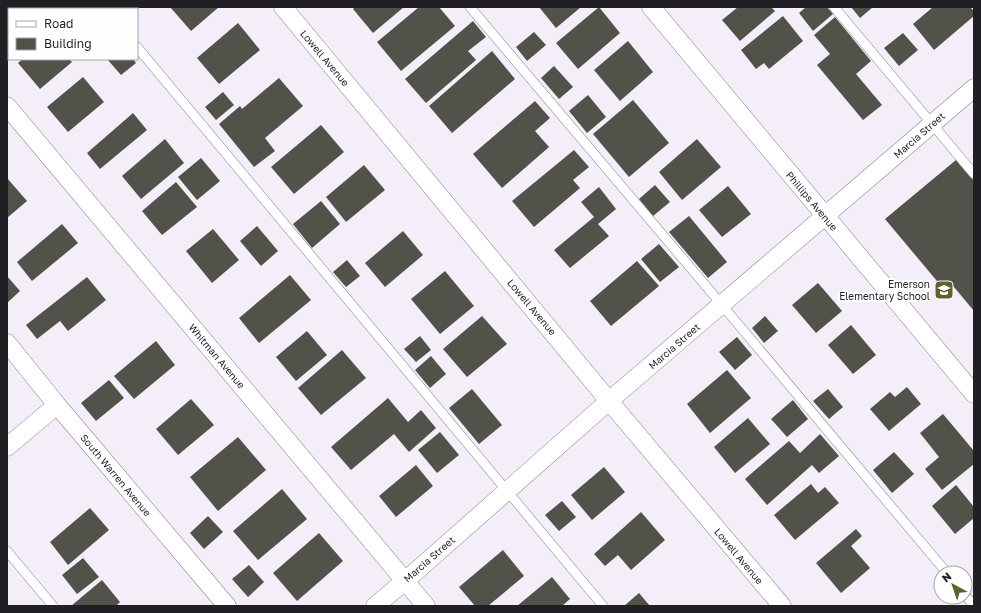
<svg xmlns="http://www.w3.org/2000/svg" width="981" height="613" viewBox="0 0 981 613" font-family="'Golos Text',sans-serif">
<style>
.building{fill:#515249}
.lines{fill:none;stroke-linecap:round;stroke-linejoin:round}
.lane-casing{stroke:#858089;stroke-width:10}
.street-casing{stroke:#858089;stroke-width:19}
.lane{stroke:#fff;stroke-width:9}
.street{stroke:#fff;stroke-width:18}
.labels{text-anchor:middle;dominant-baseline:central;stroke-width:4;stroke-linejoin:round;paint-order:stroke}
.street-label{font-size:10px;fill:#211f23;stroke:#fefefe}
.poi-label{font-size:10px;fill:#211f23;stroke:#fefefe;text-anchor:end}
</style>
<rect width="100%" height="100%" fill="#f3eef8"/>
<path class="building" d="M170 7H219L191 31Z
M355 7H404L373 33 353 9Z
M419 7H439L455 26 401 71 377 42Z
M539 7H581L556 28Z
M599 7 620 33 578 69 556 43Z
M738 7H771L775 11 740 41 722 20Z
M806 7H827L833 14 813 31 799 13Z
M851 7H873L860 18Z
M933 7H970L974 11V16L934 50 913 24Z
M9 13V51L7 53V15Z
M783 16 803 41 769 69 764 63 756 69 741 50Z
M835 17 871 61 856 74 882 105 863 120 817 65 830 54 814 35Z
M473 21 486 37 468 51 476 60 426 103 405 79Z
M238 23 260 50 219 84 197 58Z
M534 32 546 45 527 61 516 47Z
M903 33 918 50 899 66 884 48Z
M628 41 653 72 620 101 594 70Z
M492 51 515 79 452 133 429 106Z
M23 59H69L72 62 40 89 18 63Z
M107 59H133L136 63 121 75Z
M554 66 573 87 559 99 541 78Z
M83 77 104 102 68 132 47 107Z
M279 78 303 106 265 138 275 151 254 167 219 124 240 106 242 109Z
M223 92 234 105 216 120 205 107Z
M588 95 606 117 587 133 569 111Z
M633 100 669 143 629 177 593 134Z
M535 101 550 118 535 131 549 147 502 188 473 154Z
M133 113 147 130 100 169 87 153Z
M321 125 344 152 294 194 271 167Z
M165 139 184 163 141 199 122 176Z
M697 139 721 167 682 200 659 172Z
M574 150 589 167 573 180 580 188 534 227 512 201Z
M201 158 220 181 197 200 178 177Z
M956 160 974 181V311L949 281 942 287 885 219Z
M364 165 385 190 346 222 326 197Z
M7 178 27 201 7 218Z
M176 182 197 207 162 235 142 211Z
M655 185 670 202 653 216 639 199Z
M728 186 751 214 722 237 699 210Z
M599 187 616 209 598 224 609 236 570 268 554 250 594 217 581 202Z
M321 201 340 224 312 248 293 224Z
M689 216 727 262 708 278 669 232Z
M62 224 78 243 32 281 17 262Z
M257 226 278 251 261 266 240 241Z
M213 229 239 260 212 283 186 251Z
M403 231 423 255 385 287 365 263Z
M659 244 679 267 660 282 641 259Z
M347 260 360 276 346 287 333 272Z
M637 261 659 286 611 326 590 301Z
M445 271 474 306 440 334 411 299Z
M290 275 311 300 259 343 239 318Z
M7 276 20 291 7 303Z
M87 277 106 300 68 331 60 321 37 339 26 325Z
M818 283 842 311 816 333 792 305Z
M482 316 507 344 467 377 443 349Z
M765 316 778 331 764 343 752 328Z
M851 325 876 355 853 374 828 345Z
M307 331 327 355 296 381 276 357Z
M420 336 431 350 416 362 404 349Z
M737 337 752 355 735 370 719 352Z
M156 341 175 365 134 399 114 376Z
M342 350 366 378 321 415 298 388Z
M431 356 446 374 430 388 415 370Z
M727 370 751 398 710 433 687 404Z
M109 380 124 398 96 421 81 403Z
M907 387 921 404 889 431 870 409 890 392 895 397Z
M472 389 502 425 479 444 449 408Z
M828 389 843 407 829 419 813 401Z
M388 398 408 422 421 410 436 428 409 452 394 434 351 470 331 447Z
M191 399 214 425 178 455 156 429Z
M793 400 808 419 787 437 771 419Z
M943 414 974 451V464L942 490 925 469 939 457 920 433Z
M748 418 770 444 735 473 714 447Z
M440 432 459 455 437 473 418 450Z
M820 434 839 456 819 473 812 465 767 505 745 479 789 441 800 453Z
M238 437 266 470 218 511 190 477Z
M894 452 914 474 892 493 873 470Z
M416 465 433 486 396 517 379 496Z
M604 467 625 492 592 520 571 495Z
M811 484 818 493 825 487 839 503 795 540 774 515Z
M956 485 974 507V518L955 534 932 506Z
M282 489 307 519 258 560 233 531Z
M562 501 576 517 559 531 545 515Z
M90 508 109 530 68 565 50 542Z
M641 512 665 540 631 570 618 555 605 566 594 554Z
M208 516 223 532 204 549 190 533Z
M856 529 862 536 851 546 870 568 841 593 816 563Z
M319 533 343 561 297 601 273 573Z
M503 550 524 576 488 606H475L459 587Z
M83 558 99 577 77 594 62 575Z
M249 565 264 582 248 597 232 579Z
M552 577 570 599 562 606H517Z
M102 580 120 602 116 606H71Z
M639 593 650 606H624Z"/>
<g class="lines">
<defs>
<path id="lane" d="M104 7 106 9
M470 7 722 305 947 573
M834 7 974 174
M137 47 603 606
M7 551 53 606
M965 595 974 606"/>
<path id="street" d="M283 7 609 401 782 606
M651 7 974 394
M7 106 426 606
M7 343 57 405 227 606
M7 447 57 405
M375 606 405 581 609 401 974 88"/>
</defs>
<use href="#lane" class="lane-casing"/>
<use href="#street" class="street-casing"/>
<use href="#lane" class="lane"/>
<use href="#street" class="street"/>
</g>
<defs>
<symbol id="school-square" viewBox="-11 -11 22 22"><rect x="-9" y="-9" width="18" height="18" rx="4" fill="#60612f" stroke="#fefefe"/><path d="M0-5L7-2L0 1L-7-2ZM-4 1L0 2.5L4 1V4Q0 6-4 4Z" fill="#fff"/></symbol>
</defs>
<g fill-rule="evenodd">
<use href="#school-square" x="933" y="279" width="22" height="22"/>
</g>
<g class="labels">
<g class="street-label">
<text transform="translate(325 58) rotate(50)">Lowell Avenue</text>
<text transform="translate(919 135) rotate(-41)">Marcia Street</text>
<text transform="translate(812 201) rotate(50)">Phillips Avenue</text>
<text transform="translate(532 307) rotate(50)">Lowell Avenue</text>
<text transform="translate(674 346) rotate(-41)">Marcia Street</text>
<text transform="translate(217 356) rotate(50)">Whitman Avenue</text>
<text transform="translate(116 475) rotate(50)">South Warren Avenue</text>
<text transform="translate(739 556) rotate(50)">Lowell Avenue</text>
<text transform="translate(429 559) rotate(-41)">Marcia Street</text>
</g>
<g class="poi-label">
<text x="930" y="284">Emerson<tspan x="930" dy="12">Elementary School</tspan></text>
</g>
</g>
<rect width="981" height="613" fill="none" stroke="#211f23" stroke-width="16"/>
<rect x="8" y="8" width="130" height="52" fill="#fefefe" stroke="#a6a5a6"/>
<rect x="16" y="21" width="20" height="6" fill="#ffffff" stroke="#a6a5a6"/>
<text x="44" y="28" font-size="12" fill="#211f23">Road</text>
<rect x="16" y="38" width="20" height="12" fill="#515249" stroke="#a6a5a6"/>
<text x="44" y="48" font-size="12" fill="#211f23">Building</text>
<g transform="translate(953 585) rotate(320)"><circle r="19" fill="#fefefe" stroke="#a6a5a6"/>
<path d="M0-3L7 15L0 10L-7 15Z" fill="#60612f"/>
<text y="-6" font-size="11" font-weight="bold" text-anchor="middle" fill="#211f23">N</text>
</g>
</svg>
